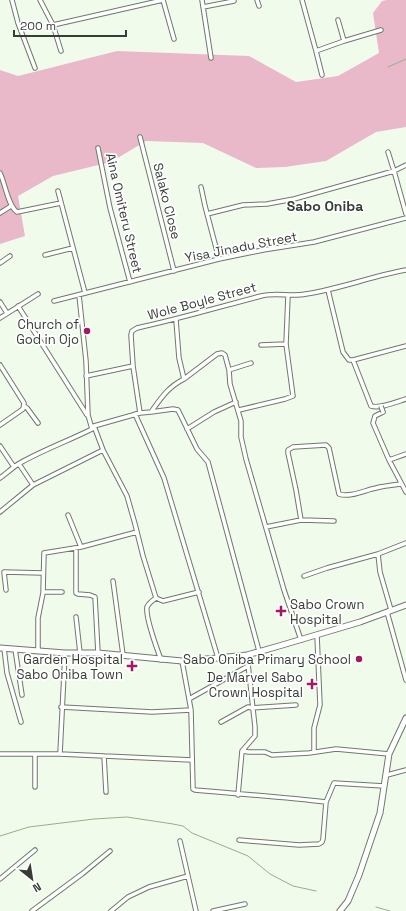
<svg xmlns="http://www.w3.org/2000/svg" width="406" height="911" viewBox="0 0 406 911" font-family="'Space Grotesk',sans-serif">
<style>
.green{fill:#e9b9ca}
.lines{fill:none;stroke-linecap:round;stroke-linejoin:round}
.stream{stroke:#96af89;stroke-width:1}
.minor-casing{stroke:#6f786b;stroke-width:5.5}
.secondary-casing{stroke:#6f786b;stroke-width:7}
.minor{stroke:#fff;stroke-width:3.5}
.secondary{stroke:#fff;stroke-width:5}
.minor-bridge-casing{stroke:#6f786b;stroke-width:5.5;stroke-linecap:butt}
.minor-bridge{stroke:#fff;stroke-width:3.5}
.poi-dot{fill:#a31962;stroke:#fff;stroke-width:1.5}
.labels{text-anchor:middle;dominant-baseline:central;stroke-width:3.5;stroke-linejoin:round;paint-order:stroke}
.street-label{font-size:13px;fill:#383c36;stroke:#fff}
.poi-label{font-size:13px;fill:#383c36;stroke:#fff;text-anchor:end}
.neighbourhood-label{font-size:14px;font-weight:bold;fill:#383c36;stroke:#fff}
</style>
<rect width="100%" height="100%" fill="#f1fbec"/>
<path class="green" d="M387 0H406V127L376 132 326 161 285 167 256 168 203 143 146 141 111 162 53 176 18 196 25 236 0 244V70L18 76 117 51 249 56 296 82 338 76 379 53 373 13 382 1Z"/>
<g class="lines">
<path class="stream" d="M388 67 406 59
M0 836 29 827 94 819 127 817 173 824 183 826 192 833 248 856 270 874 293 886 316 891
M376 907 390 911"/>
<defs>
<path id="minor" d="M12 0 18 23 35 68
M40 0 53 25 163 0
M163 0 174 39
M202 0 211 58
M257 0 259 6
M302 0 316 51 344 41 338 20
M203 7 234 1
M53 25 61 51
M344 41 381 30
M316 51 322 75
M140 137 174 271
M98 148 110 208 130 282
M388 152 394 171 406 165
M0 173C5 183 8 206 17 212L61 203
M201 187 205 206 219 259
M58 191 85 293
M0 213 11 206
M207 214 243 205 267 204 294 199 394 171 406 214
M45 255 73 248
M0 263 10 256
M328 290 343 352 349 360H353L371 406C380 409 396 402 406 399
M79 295 86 361 88 415 92 429
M54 301 219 259 263 250 314 242 406 218
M0 302 7 313
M18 306 87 415
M0 318 38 294
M261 345 286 344
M353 360 406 346
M0 365 24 403 23 409 0 425
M229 370 251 363
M86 376 133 366
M184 379 217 354 222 353 225 355 229 370 230 384 241 421V437L246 459 284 590 301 640
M24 406 27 408 38 423
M239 410 285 399 293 396 286 344 288 296
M151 412 173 409 178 410 197 449 208 462 259 651
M383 412 375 416 373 423 389 460 406 492
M140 413 133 366 131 335 132 331 137 328C179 319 219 307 261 296 275 292 291 297 306 294 340 289 372 276 406 270
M135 414 164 478 218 658
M187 429 214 412 236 402
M0 446 14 467
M103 450 127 496 135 524 143 556 156 598 163 601 199 592
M389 460 406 454
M19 464 33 485
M0 478C7 473 13 467 20 463 43 450 68 441 92 429L94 426 140 413 151 412C161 398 168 387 184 379L179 358 176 320
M0 512 33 485 103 450 94 426
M68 515 81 547
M301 520 296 490 288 453V450L293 447 326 445 329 448 339 494C350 498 365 490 376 488 384 486 393 485 401 484
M266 527 301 520 334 521
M76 548V593L78 594 90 595 95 597 98 653
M378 554 380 572 391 610
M304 576 327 568 378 554 406 543
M113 581 123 655
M6 590 4 572 43 573
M43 592H62
M156 598C153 600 149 603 147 607 145 618 157 648 161 660
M387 612 406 680
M76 617 80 653
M4 648 7 673 21 722
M15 649 22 695
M38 651V618L43 593 44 553 81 547 137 532
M182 661 191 710 193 789 195 790C239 794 283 797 326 802
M189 699 248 666
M61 707 152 712 191 710
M221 722 248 707 252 708 296 705
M242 751 249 752H265L272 755 309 753 336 749 389 754
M314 752V728L320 705 317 635
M0 754H60L192 760
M35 754V787
M60 754 65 653
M104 756 106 792
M387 775 406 770
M238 795 242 751 255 736V727L247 655
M239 840 299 845 319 844 322 842 323 839 326 802 334 783 384 786
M180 841 196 911
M0 879 35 850
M32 911 82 874 110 851
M111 911 128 897 149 887 188 876
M213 911 245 904"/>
<path id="secondary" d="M0 648 65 653H98L182 661 218 658 247 655 279 646 360 622 406 605
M340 911 348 901 359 875 380 813 389 754 406 718"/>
</defs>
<use href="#minor" class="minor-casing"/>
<use href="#secondary" class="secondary-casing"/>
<use href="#minor" class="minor"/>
<use href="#secondary" class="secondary"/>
<defs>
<path id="minor-bridge" d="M381 406 383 412"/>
</defs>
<use href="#minor-bridge" class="minor-bridge-casing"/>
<use href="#minor-bridge" class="minor-bridge"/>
</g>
<g class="poi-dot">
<circle cx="87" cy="331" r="4"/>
<path d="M279 605h4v4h4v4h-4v4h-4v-4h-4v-4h4z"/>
<circle cx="359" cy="659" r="4"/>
<path d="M130 660h4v4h4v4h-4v4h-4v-4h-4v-4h4z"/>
<path d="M310 678h4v4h4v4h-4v4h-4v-4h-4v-4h4z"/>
</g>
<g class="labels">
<g class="street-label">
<text transform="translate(167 201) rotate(76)">Salako Close</text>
<text transform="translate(124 213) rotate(77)">Aina Omiteru Street</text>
<text transform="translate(241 247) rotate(-11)">Yisa Jinadu Street</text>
<text transform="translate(202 301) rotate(-15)">Wole Boyle Street</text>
</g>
<g class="poi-label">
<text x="79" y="324">Church of<tspan x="79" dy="15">God in Ojo</tspan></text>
<text x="290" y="604" text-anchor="start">Sabo Crown<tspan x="290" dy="15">Hospital</tspan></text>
<text x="123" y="659">Garden Hospital<tspan x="123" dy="15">Sabo Oniba Town</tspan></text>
<text x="351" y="659">Sabo Oniba Primary School</text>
<text x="303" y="677">De Marvel Sabo<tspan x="303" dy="15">Crown Hospital</tspan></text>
</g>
<g class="neighbourhood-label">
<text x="325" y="206">Sabo Oniba</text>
</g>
</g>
<g transform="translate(32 879) rotate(150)" stroke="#ffffff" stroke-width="3" paint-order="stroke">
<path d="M0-3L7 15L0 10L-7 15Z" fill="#383c36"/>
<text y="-6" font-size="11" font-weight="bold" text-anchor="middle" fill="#383c36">N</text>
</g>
<path d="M14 30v6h112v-6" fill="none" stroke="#383c36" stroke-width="2"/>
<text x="20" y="30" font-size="12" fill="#383c36" stroke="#ffffff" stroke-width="3" paint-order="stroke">200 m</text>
</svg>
